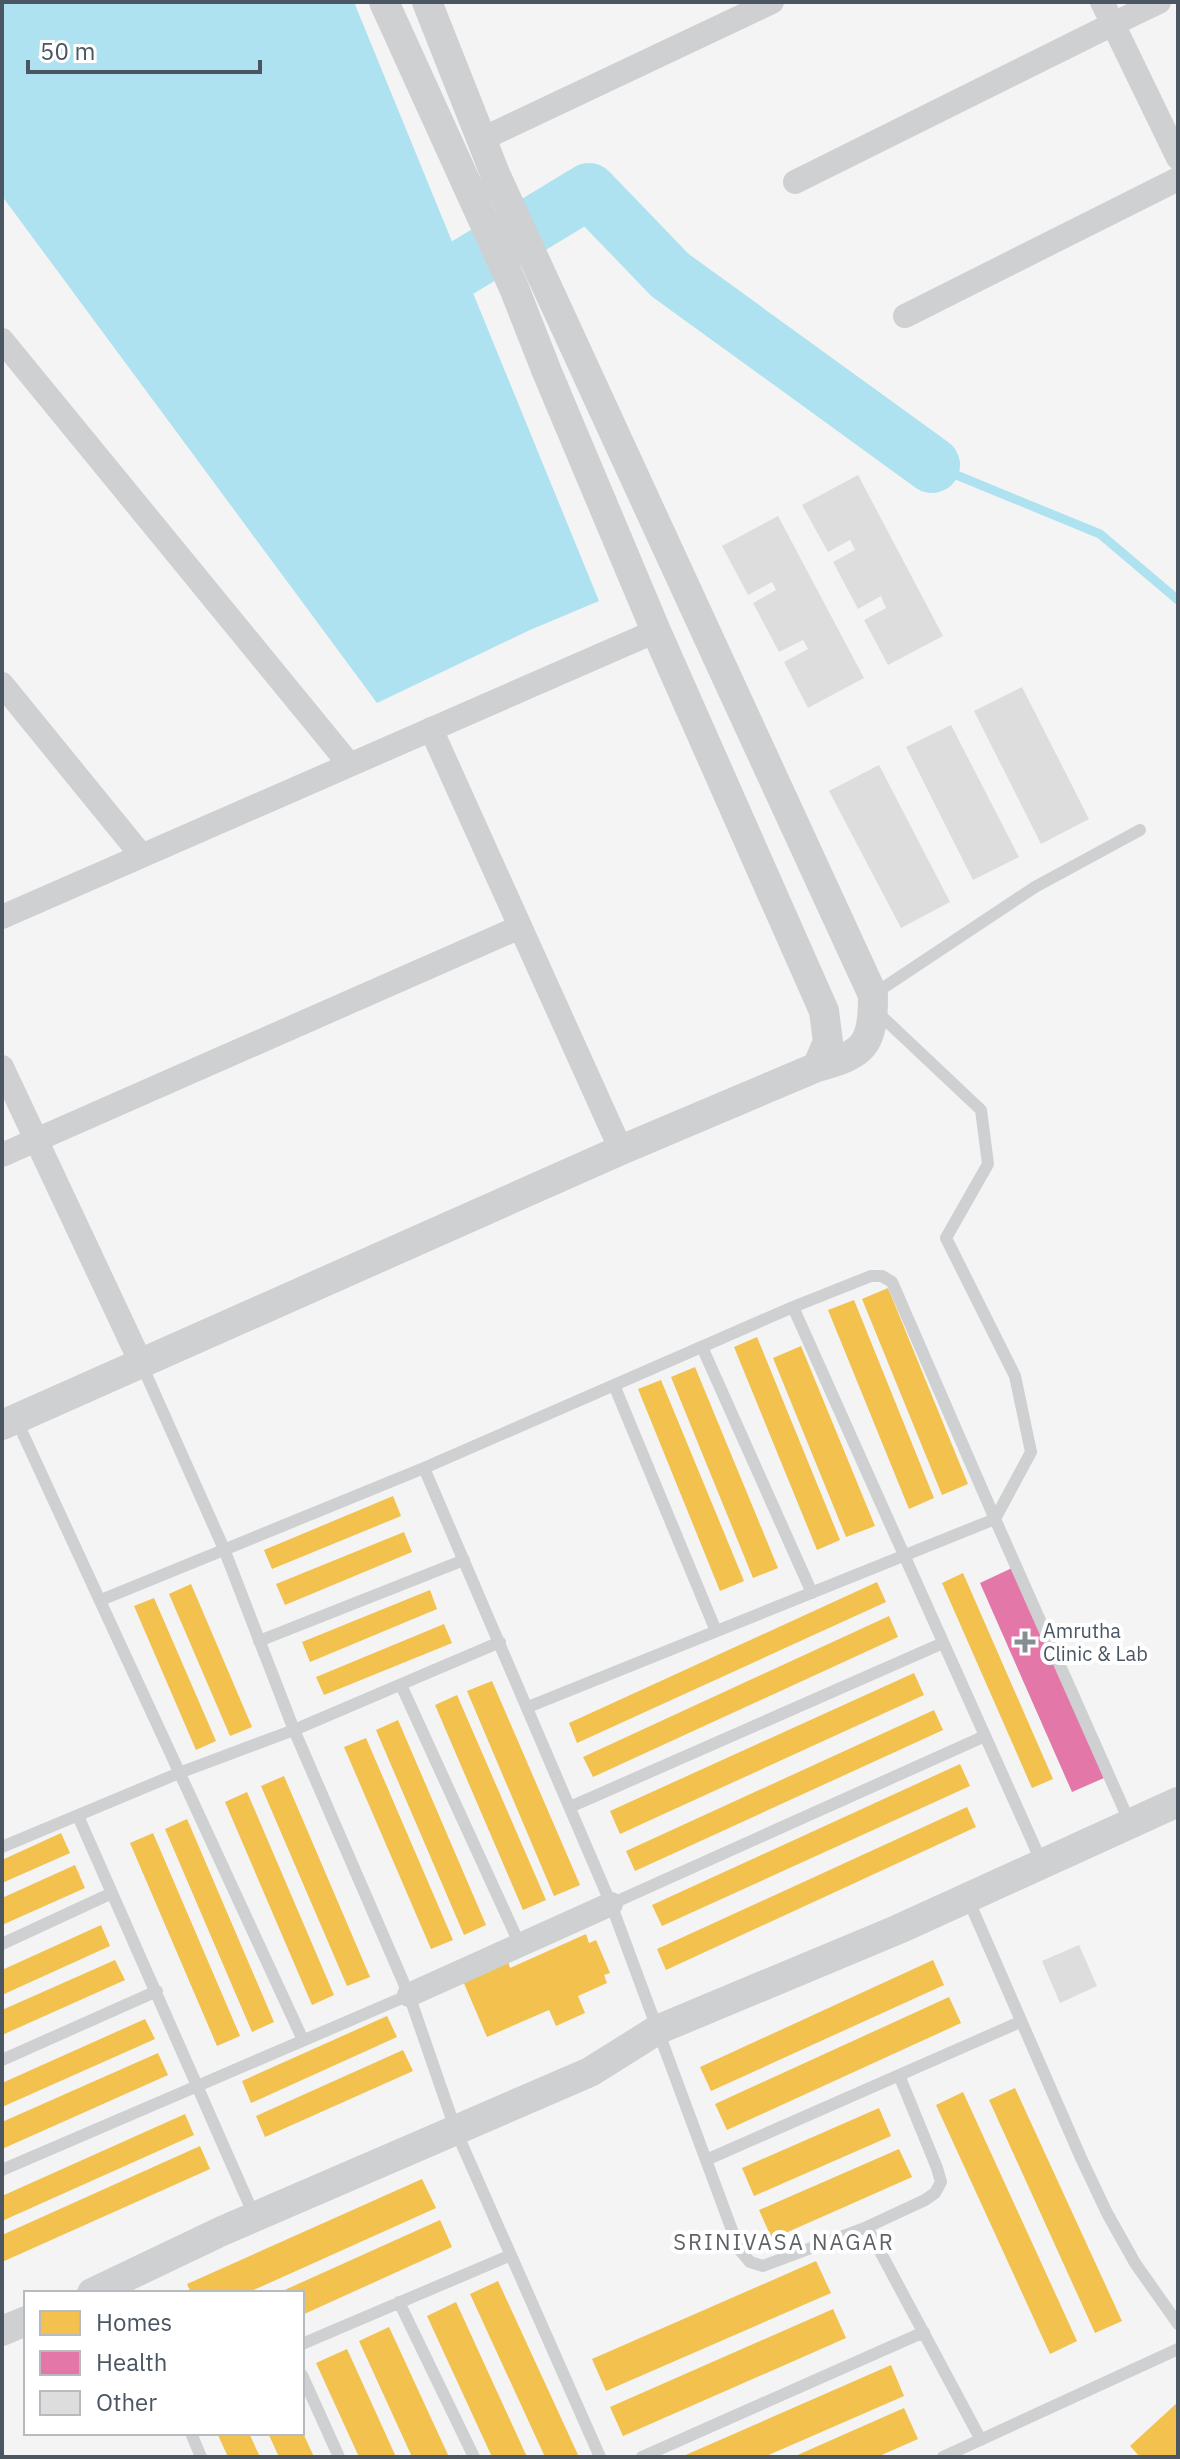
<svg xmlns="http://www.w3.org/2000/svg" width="1180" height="2459" viewBox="0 0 1180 2459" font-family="'IBM Plex Sans',sans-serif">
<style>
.water{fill:#aee2f0}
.homes{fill:#f2c14e}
.health{fill:#e377a8}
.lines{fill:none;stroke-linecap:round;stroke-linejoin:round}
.stream{stroke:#aee2f0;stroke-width:9}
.river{stroke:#aee2f0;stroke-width:56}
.building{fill:#ddddde}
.service{stroke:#ced0d2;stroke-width:12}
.minor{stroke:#ced0d2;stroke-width:24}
.tertiary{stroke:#ced0d2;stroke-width:30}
.poi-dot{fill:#868d94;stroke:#fff;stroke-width:3}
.labels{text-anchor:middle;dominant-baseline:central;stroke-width:8;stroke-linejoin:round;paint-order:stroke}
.poi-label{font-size:20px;fill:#4a5661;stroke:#fff;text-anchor:start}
.neighbourhood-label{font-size:22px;letter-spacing:2px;fill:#5f6368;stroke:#fff}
</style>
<rect width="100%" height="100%" fill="#f4f4f4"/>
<path class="water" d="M2 2H354L599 601 530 630 377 703 2 196Z"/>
<path class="homes" d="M888 1288 968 1484 942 1495 862 1299Z
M854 1300 934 1498 909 1509 828 1310Z
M757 1337 840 1540 817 1550 734 1347Z
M801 1346 875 1526 846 1537 773 1358Z
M695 1367 778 1568 753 1578 671 1377Z
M661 1380 744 1581 720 1591 638 1389Z
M393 1496 401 1516 272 1569 264 1550Z
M404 1532 412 1552 285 1605 276 1584Z
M963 1573 1053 1779 1032 1788 942 1583Z
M877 1582 886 1602 577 1743 569 1723Z
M191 1584 252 1727 230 1736 169 1594Z
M430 1590 437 1609 310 1662 302 1642Z
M154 1598 216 1741 196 1750 134 1606Z
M889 1616 898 1637 593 1777 583 1757Z
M444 1624 452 1643 324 1695 316 1677Z
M914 1673 924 1695 620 1834 610 1811Z
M492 1681 580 1885 554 1896 467 1691Z
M457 1695 546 1900 523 1910 435 1705Z
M934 1710 943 1730 635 1871 626 1851Z
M398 1720 486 1925 464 1935 376 1730Z
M366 1738 453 1940 431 1949 344 1747Z
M960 1764 970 1786 662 1926 652 1905Z
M284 1776 370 1977 347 1986 261 1786Z
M247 1792 334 1995 312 2005 225 1802Z
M967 1807 976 1827 666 1970 657 1949Z
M187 1819 274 2022 252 2032 165 1829Z
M61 1833 70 1853 2 1883V1860Z
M153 1833 240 2036 217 2046 130 1843Z
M75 1865 85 1888 2 1925V1898Z
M101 1925 110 1946 2 1995V1970Z
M586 1934 589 1943 596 1940 610 1973 604 1975 607 1983 578 1996 585 2013 556 2026 549 2010 487 2037 463 1981 508 1961 510 1968Z
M115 1960 125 1980 2 2035V2010Z
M933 1960 944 1985 711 2091 700 2067Z
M949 1997 961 2023 727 2130 715 2104Z
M387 2016 397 2037 251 2103 242 2081Z
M145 2019 155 2039 2 2107V2083Z
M403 2050 413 2071 265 2137 256 2116Z
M158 2053 168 2075 2 2149V2122Z
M1015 2088 1122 2321 1095 2333 989 2100Z
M963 2092 1077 2341 1050 2354 936 2105Z
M879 2108 891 2136 754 2196 742 2168Z
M185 2114 194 2135 2 2221V2196Z
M200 2146 210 2169 2 2262V2235Z
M899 2149 912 2177 772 2239 759 2210Z
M422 2179 436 2208 247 2293H191L187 2284Z
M440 2220 452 2247 302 2315V2293H278Z
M816 2261 831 2293 606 2391 592 2359Z
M498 2281 579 2457H545L470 2294Z
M456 2302 527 2457H492L427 2316Z
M833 2309 846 2338 623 2436 610 2407Z
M389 2327 449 2457H412L359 2341Z
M347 2349 396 2457H359L316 2363Z
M891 2365 904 2396 764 2457H681Z
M1178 2402V2457H1140L1130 2446Z
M904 2408 918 2439 877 2457H793Z
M217 2433H249L260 2457H228Z
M268 2433H303L314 2457H279Z"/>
<path class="health" d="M1012 1568 1104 1778 1072 1792 980 1583Z"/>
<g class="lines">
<path class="stream" d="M932 465 1100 534 1178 600"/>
<path class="river" d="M396 304 424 291 589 191 670 275 932 465"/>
</g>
<path class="building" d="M858 475 943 636 888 665 864 620 886 608 881 596 858 609 833 562 855 550 850 540 828 552 802 505Z
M778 516 864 678 808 708 784 662 808 649 803 640 779 652 753 603 776 590 772 582 748 595 722 546Z
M1022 687 1089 819 1041 844 974 711Z
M951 725 1019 857 973 880 906 747Z
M879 765 950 902 901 928 829 791Z
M1079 1945 1097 1986 1060 2003 1042 1961Z"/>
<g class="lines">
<path class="service" d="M874 994 1035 887 1140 830
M876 1011 981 1110 988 1164 946 1238 1015 1376 1031 1452 995 1519 1130 1823
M793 1307 1042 1863
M702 1347 812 1593
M141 1363 224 1549 294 1730 409 1995 456 2131 600 2457
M614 1385 716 1631
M16 1419 303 2040
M101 1600 424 1468
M259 1641 464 1560
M401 1685 520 1945
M528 1707 995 1519 892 1282 882 1276H871L793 1307 424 1468 611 1904 739 2249 750 2262 763 2266 867 2227 925 2200 935 2193 941 2182 937 2168 899 2075
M570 1807 943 1643
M78 1816 254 2215
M2 1847 179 1773 294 1730 500 1642
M968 1899 1081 2158 1107 2213 1135 2263 1178 2324
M611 1904 985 1736
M2 1944 112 1893
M2 2060 157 1991
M706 2160 1020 2022
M2 2170 409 1995
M867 2227 981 2440
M399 2302 474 2457
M302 2344 511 2255
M302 2375 339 2457
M191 2433 201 2457
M642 2457 924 2332
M943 2457 1178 2349"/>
<path class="minor" d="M1102 2 1113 24 1159 2
M482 139 772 2
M795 182 1113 24 1178 158
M905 316 1178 179
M2 340 350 765
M2 684 142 856
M431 729 621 1150
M2 917 656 631
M2 1067 141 1363
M2 1155 520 927
M409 1995 611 1904"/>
<path class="tertiary" d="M384 2 514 288 547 372 656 631 824 1011 828 1042 817 1067
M2 1425 621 1150 817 1067C865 1054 873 1045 873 995L496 176 427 2
M92 2293 222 2231 590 2072 657 2030 899 1929 1178 1802
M2 2331 26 2321"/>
</g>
<path class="poi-dot" d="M1021 1630h8v8h8v8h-8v8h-8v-8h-8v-8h8z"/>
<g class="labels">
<g class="poi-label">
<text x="1043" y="1630">Amrutha<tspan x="1043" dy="23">Clinic &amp; Lab</tspan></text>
</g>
<g class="neighbourhood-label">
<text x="784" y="2241">SRINIVASA NAGAR</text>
</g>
</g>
<rect width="1180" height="2459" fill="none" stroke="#4a5661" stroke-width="8"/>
<rect x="24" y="2291" width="280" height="144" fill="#ffffff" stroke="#b7bbc0" stroke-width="2"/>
<rect x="40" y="2311" width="40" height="24" fill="#f2c14e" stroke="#b7bbc0" stroke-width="2"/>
<text x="96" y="2331" font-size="24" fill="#4a5661">Homes</text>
<rect x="40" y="2351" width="40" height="24" fill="#e377a8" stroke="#b7bbc0" stroke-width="2"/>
<text x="96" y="2371" font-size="24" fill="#4a5661">Health</text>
<rect x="40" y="2391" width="40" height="24" fill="#ddddde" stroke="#b7bbc0" stroke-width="2"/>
<text x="96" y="2411" font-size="24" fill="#4a5661">Other</text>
<path d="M28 60v12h232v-12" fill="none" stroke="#4a5661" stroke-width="4"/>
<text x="40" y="60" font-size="24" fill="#4a5661" stroke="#ffffff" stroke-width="6" paint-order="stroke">50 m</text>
</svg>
